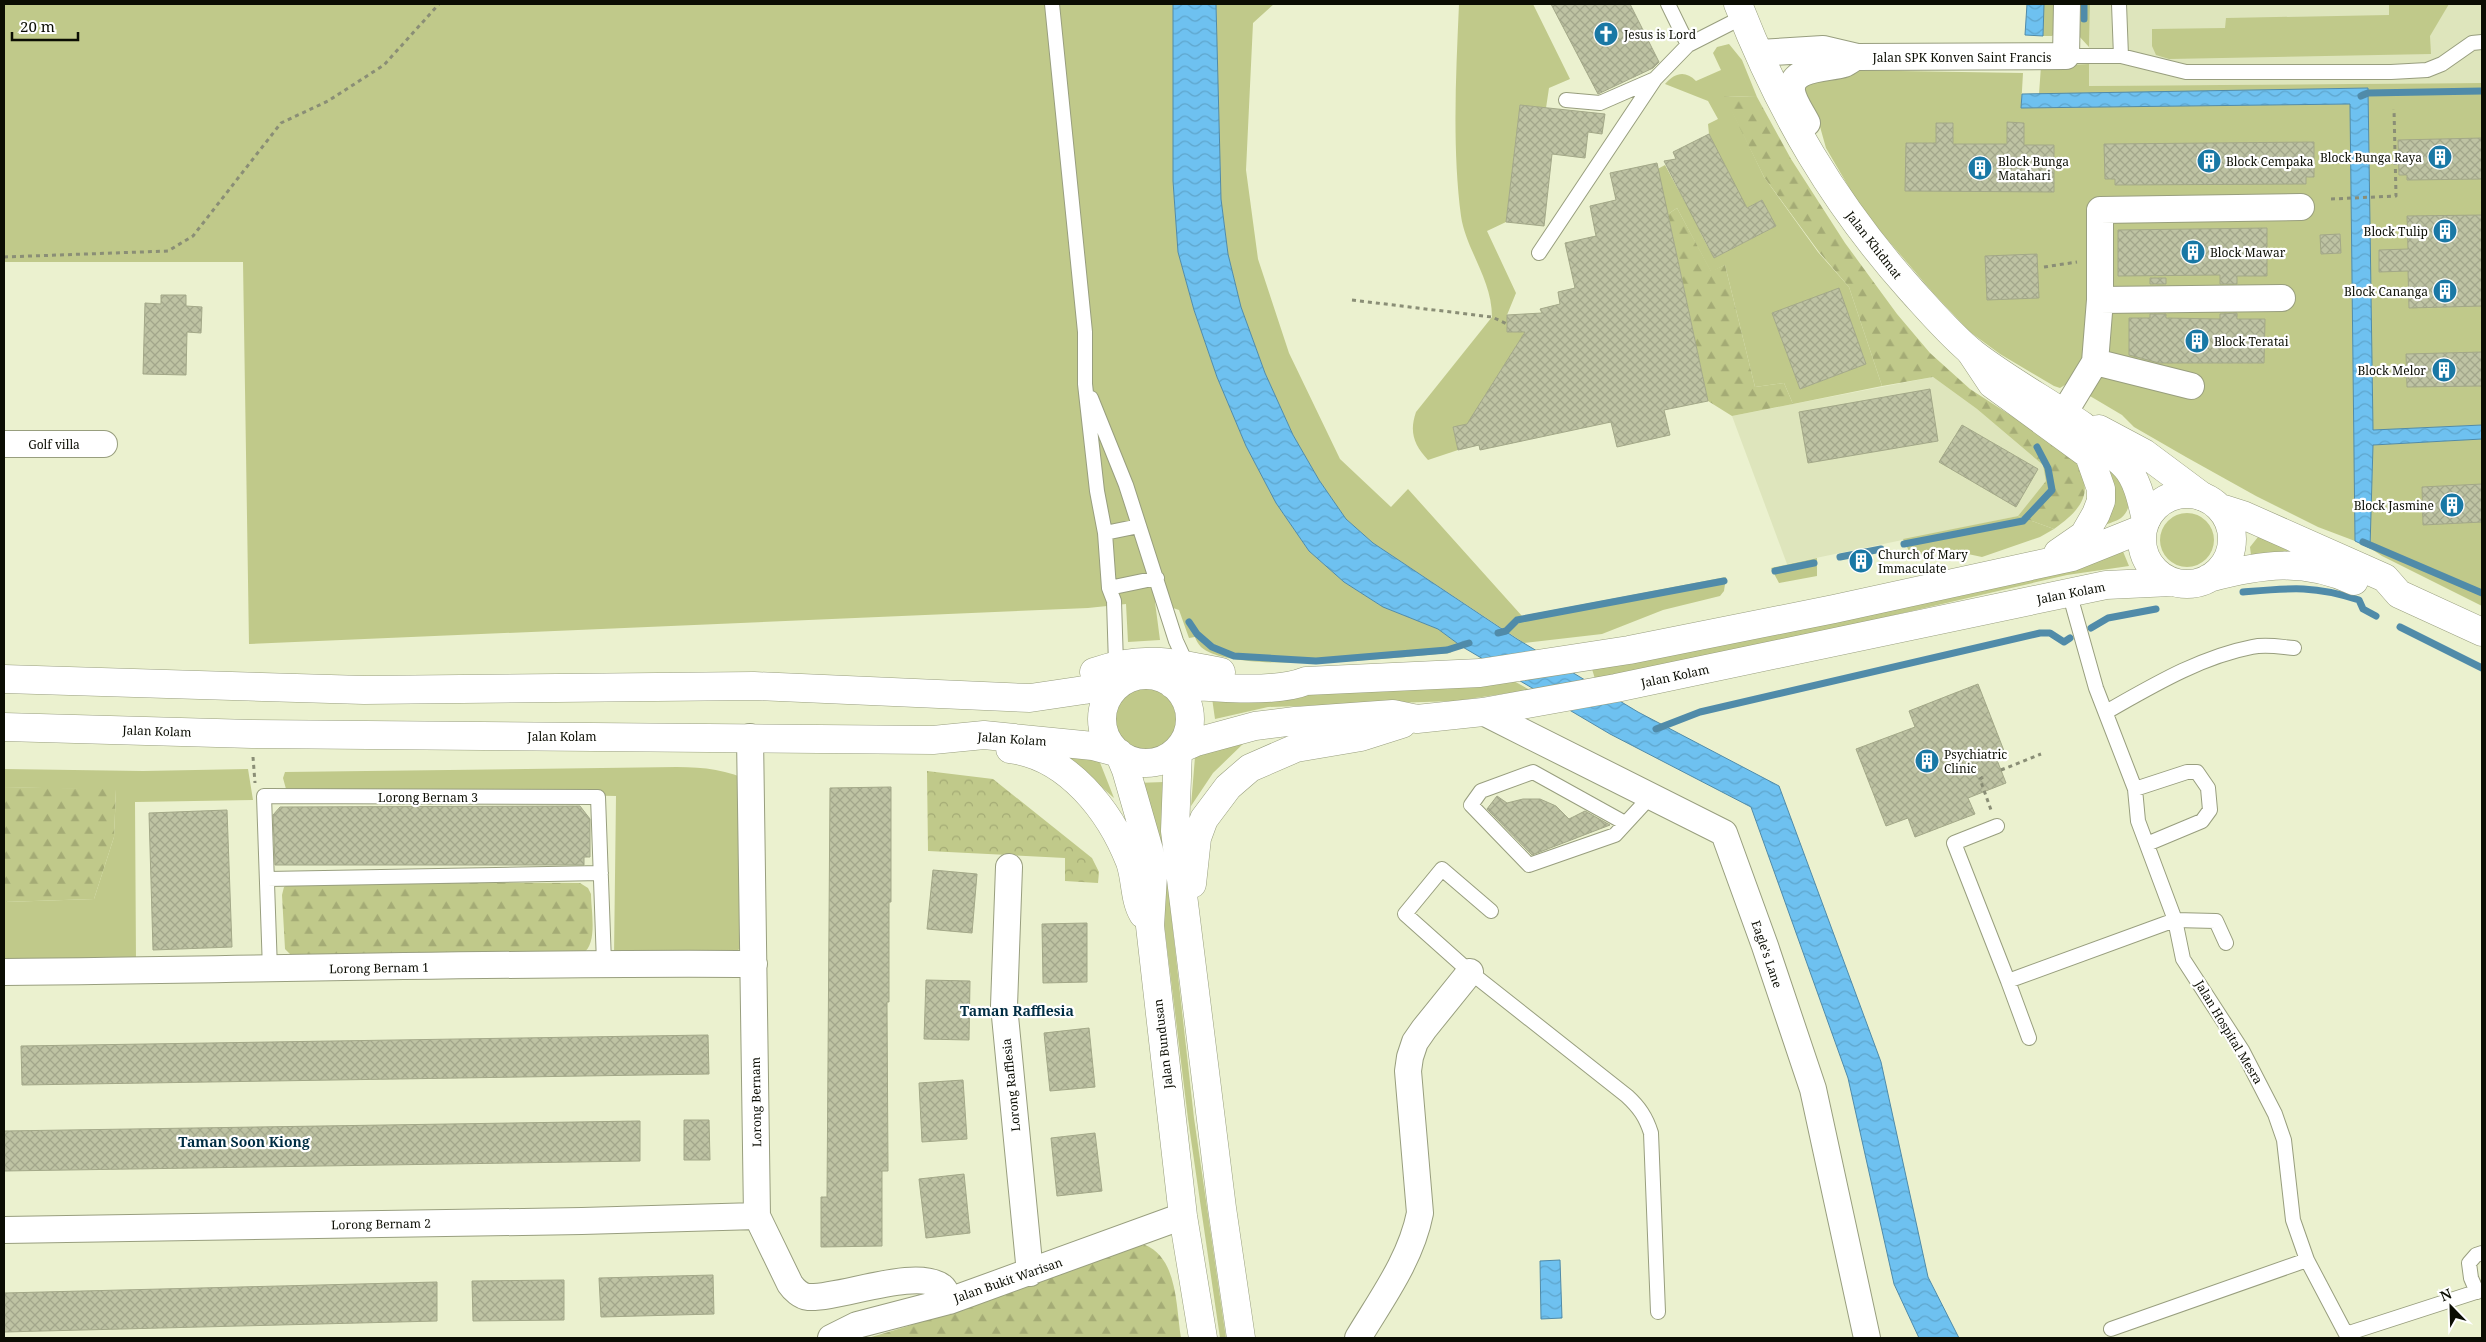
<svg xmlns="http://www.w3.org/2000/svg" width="2486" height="1342" viewBox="0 0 2486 1342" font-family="'Noto Serif',serif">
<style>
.built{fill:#dee5bc}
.green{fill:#c0c98a;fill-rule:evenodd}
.forest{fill:url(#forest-firs)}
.park{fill:url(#park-crowns)}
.water{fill:url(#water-waves);stroke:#508ba9}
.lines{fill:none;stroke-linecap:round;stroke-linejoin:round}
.stream{stroke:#508ba9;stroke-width:7}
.building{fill:url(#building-cross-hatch);stroke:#a3a888}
.service-casing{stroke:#989e7e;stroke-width:16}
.minor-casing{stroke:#989e7e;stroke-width:28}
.tertiary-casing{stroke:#989e7e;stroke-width:29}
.secondary-casing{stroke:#989e7e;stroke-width:29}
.path{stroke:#8a8e76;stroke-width:3;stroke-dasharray:4 4;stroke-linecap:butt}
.service{stroke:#fff;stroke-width:14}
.minor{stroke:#fff;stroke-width:26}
.tertiary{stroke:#fff;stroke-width:28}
.secondary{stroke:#fff;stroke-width:28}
.labels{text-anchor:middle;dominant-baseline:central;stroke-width:4.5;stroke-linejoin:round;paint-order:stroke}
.poi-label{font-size:12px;fill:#0b0d03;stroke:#fff;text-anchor:start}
.street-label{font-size:12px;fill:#0b0d03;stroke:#fff}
.neighbourhood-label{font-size:14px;font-weight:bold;fill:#002d43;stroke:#fff}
</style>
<defs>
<pattern id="forest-firs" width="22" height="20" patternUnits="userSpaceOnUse" patternTransform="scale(1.25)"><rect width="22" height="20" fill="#c0c98a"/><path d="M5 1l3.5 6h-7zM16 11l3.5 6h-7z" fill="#a4ab75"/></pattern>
<pattern id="park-crowns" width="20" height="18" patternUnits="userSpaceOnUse" patternTransform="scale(1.25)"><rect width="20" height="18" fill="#c0c98a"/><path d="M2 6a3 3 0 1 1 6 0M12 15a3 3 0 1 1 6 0" fill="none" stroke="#a4ab75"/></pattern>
<pattern id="water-waves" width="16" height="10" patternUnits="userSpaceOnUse" patternTransform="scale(1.25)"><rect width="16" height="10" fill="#6ec1f0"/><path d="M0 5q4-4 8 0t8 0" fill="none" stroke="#5ea5cc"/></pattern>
<pattern id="building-cross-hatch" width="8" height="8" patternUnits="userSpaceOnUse" patternTransform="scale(1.25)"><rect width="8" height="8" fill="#bec3a3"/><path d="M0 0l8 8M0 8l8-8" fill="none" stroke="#a2a68b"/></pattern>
</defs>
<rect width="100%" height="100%" fill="#ebf1cf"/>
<path class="built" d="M2090 4H2482V83L2088 86Z
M1933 377 1977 409 2043 465 2047 481 2018 516 1787 564 1732 416Z"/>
<path class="green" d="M4 4H1173V181L1178 252 1194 310 1217 377 1246 446 1276 503 1309 551 1344 582 1383 607 1438 629 1461 646 1450 653C1404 657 1233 676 1201 647 1198 644 1196 640 1195 637L1189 638 1179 610 1155 602 1160 640 1128 642 1126 604 1088 608 249 644 243 262H4Z
M1216 4H1274L1253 23 1246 170 1258 259 1289 353 1340 459 1391 507 1408 489 1522 616 1726 577 1724 591 1720 596 1663 610 1602 634 1524 643 1373 543 1346 519 1319 480 1293 435 1265 373 1241 307 1228 254 1221 199Z
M1459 4H1533L1570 79 1549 88 1546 108 1520 105 1506 222 1487 231 1516 293 1507 315V332H1525L1473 415 1474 423 1453 427 1458 450 1428 460C1414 445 1409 432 1416 412L1492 317C1492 279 1466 250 1461 216 1452 147 1456 74 1459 4Z
M2044 4H2057V31L2052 36H2043Z
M2079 4H2090L2089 47 2078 35Z
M2389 4H2449L2430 36 2431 54 2169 59 2156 55 2152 46V29L2225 28 2226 18 2389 15Z
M1729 44 1742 60 1757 97 1725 96 1764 177 1818 252 1849 287 1882 386 1793 404 1784 383 1755 387 1725 265 1711 272 1677 208 1668 214 1651 217 1643 177 1665 165 1685 202 1732 179 1709 134 1708 124 1718 119 1708 101 1665 84C1675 73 1685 70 1696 81L1721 70 1713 53 1717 47ZM1762 200 1776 226 1714 258 1700 232ZM1839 289 1866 364 1800 389 1772 313Z
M2089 64V86L2482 83V425L2373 430 2368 88 2039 94 2041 66Z
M1839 70 2023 73 2021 108 2350 104 2355 541 2318 527 2256 496 2186 457 2134 427 2122 415 2068 383 2060 388 2054 386 2000 354 1970 332 1934 294 1881 232 1854 196 1826 148 1817 116 1802 84Z
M2482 439V606L2382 556 2370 548 2373 445Z
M2107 460C2119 473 2141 501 2121 518 2115 522 2106 524 2099 527Z
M2160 540a27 27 0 1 1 54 0a27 27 0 1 1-54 0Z
M2018 516 2054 529 2040 537 1982 557 1949 550 1917 555 1910 553 1903 539Z
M2258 537 2303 552 2251 555 2250 547Z
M2122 549 2129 566 2067 575 1782 641 1595 679 1592 669Z
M1817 558V576L1779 583 1771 568Z
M1512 680 1530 690 1455 701 1268 707 1215 719 1211 691C1314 695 1410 694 1512 680Z
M1110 720a33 33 0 1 1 66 0a33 33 0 1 1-66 0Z
M1245 742 1213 773 1191 806 1195 757Z
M1058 749 1099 760 1114 798Z
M677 767C705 767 727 770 753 782L740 949 729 954 614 956 616 796 286 789 283 778 285 772Z
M4 769 143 771 248 769 253 800 135 802 136 962 4 963V902L94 899 114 837 116 790 4 787Z
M1164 782 1163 841 1194 1118 1226 1338H1220L1188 1119 1154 841 1136 783Z"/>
<path class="forest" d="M1724 96 1757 97 1791 159 1845 243 1897 314 1930 353 1970 389 2072 455C2095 490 2086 506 2054 529L2018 516 2046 481 2043 465 1977 409 1933 377 1882 386 1849 287 1819 252 1764 177Z
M1677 208 1711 271 1725 265 1755 387 1784 383 1793 404 1732 416 1708 401 1668 214Z
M4 787 116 789 114 837 94 899 4 902Z
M294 882 580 883 588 888 591 894C591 910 598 944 583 953L292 956 285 949 282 895 284 887Z
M1145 1245C1178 1258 1176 1308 1181 1338H868C957 1312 1043 1282 1129 1247Z"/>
<path class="park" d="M927 771 993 779 1092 858 1099 872 1098 883 1065 881V858L928 851Z"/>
<path class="water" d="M1173 4H1216L1221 199 1228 254 1241 307 1265 373 1293 435 1319 480 1346 519 1373 543 1517 639 1638 712 1779 786 1881 1062 1928 1277 1959 1338H1919L1894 1284 1848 1078 1751 807 1610 734 1461 646 1438 629 1383 607 1344 582 1309 551 1276 503 1246 446 1217 377 1194 310 1178 252 1173 181Z
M2027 4H2044L2043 36 2025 35Z
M2368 88 2373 430 2482 425V439L2373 445 2370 548 2355 541 2350 104 2021 108 2022 94Z
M1560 1260 1562 1318 1541 1319 1540 1261Z"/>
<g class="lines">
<path class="stream" d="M2084 19V4
M2361 96 2368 93 2482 91
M2363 542 2482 593
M1904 544 2023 521 2052 490 2048 468 2037 447
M1840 557 1881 549
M1775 571 1814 563
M2243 592C2289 588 2314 585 2359 600L2363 609 2376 616
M1189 622 1197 634 1212 647 1234 656 1316 661 1447 650 1469 643
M2400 627 2482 668
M2091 628 2108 618 2156 609
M1498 633 1506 631 1517 620 1724 581
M1656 729 1700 712 2040 633H2050L2064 642 2070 638"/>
</g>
<path class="building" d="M1551 4H1630L1659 62 1653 68 1598 94Z
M1520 105 1605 114 1602 134 1588 132 1585 158 1552 154 1544 226 1506 222Z
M2007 122 2024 123V145H2054V192L1905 191 1906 143H1936V123H1953V144H2007Z
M1709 134 1747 208 1762 200 1776 226 1714 258 1664 161 1676 159 1673 152Z
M2482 138V179L2407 180V175H2399L2398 140Z
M2314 142V177H2306V184L2115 185V179H2105L2104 144Z
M1657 163 1708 401 1664 410 1670 435 1617 447 1611 422 1480 450 1479 445 1458 450 1453 427 1467 424 1525 332H1507V315L1542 313 1540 309 1560 304 1558 292 1575 288 1565 243 1596 236 1590 206 1616 200 1610 173Z
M2482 215V306L2409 308 2408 271 2379 272V250L2408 249 2407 216Z
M2267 228V276H2237V284H2220V275L2118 276V230Z
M2340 234 2341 253 2321 254 2320 235Z
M2037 254 2039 298 1987 300 1985 256Z
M2150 278H2166V284H2150Z
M1839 288 1866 364 1800 389 1772 313Z
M161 295H186V306L202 307 201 333 187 332 186 375 143 374 145 303 161 304Z
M2237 313V319H2265L2264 363H2159L2129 355V318H2150V314H2166V318L2220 319V314Z
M2482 352V386L2407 387 2406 354Z
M1930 389 1938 441 1808 463 1799 412Z
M1962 425 2038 469 2016 507 1939 462Z
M2482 484V522L2423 525 2422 487Z
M1978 684 2006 756 1997 760 2006 783 1968 798 1975 814 1915 837 1908 818 1886 826 1856 749 1915 727 1909 711Z
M891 787V902H889V1002H887L888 1171H882V1246L821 1247V1197H827L830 788Z
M1497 796 1507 803 1523 799H1540L1556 806 1569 819 1585 811 1610 825 1532 855 1487 809Z
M580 806 590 819V857H584V865H275L273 815 280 807Z
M227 810 232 947 153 950 149 813Z
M933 870 977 874 972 933 927 929Z
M1087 923V982L1043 983 1042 924Z
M926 980 970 981 969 1040 924 1039Z
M1089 1028 1095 1087 1050 1091 1044 1033Z
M708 1035 709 1074 22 1085 21 1046Z
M963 1080 967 1139 922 1142 919 1083Z
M684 1120H709L710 1160H684Z
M640 1121V1161L4 1171V1131Z
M1095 1133 1102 1191 1057 1196 1051 1138Z
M964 1174 970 1233 926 1238 919 1179Z
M713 1275 714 1314 601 1317 599 1278Z
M564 1280V1320L473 1321 472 1281Z
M437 1282V1321L4 1332V1293Z"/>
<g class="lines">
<defs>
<path id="service" d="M1052 4 1085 332V384L1097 491 1105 533 1109 588 1114 601 1116 664
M1668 4 1688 45 1743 17
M2066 56H2121L2119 4
M2121 56 2186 72H2391L2427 70 2442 64 2472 43 2482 42
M1566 100 1600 103 1655 79 1688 45
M1539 253 1655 79
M1091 398 1126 485 1176 641 1188 667
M1105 533 1139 526
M1109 588 1157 578
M2069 592 2096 688 2135 789 2138 821 2175 920 2183 959 2242 1050 2275 1114 2284 1140 2293 1220 2307 1260 2346 1334 2482 1290
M2106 712C2152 686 2200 657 2252 647 2266 644 2281 647 2294 648
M2135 789 2187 772H2197L2208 788 2210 810 2202 821 2147 844
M1625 823 1533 772 1481 791 1471 805 1529 865 1615 835 1650 797
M1997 826 1954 843 2008 981
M267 879 601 873
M1491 911 1442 869 1405 914 1470 972 1627 1096C1639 1107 1646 1117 1651 1133L1658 1312
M270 970 264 796 598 797 604 963
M2029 1038 2008 981 2175 920 2216 921 2226 943
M2477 1292 2471 1278 2469 1263 2476 1255 2482 1253
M2111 1329 2307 1260"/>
<path id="minor" d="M1759 53 1823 49 1857 57 2066 56 2067 4
M1807 123C1802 113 1793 101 1792 91 1790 66 1830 69 1844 64 1847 63 1851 60 1854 58
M2100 300 2282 298
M2095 362 2191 386
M2064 413 2095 362 2100 300V210L2301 207
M4 444H104
M1483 712 1724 833 1765 946 1813 1089 1867 1338
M750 737 757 1216 790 1284C794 1290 801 1296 808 1297 839 1299 917 1267 942 1287 946 1290 947 1296 949 1301
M1009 867 1004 1006 1030 1273
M4 972C254 970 504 962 754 964
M4 1230 582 1221 757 1216
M831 1338 857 1325 949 1301 1183 1216
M1358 1338C1382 1298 1411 1259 1420 1213L1408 1071 1410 1057 1415 1042 1424 1029 1470 972"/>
<path id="tertiary" d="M1738 4C1780 112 1834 204 1911 290 1930 311 1948 332 1969 350 2002 377 2047 401 2083 426 2096 445 2109 450 2125 466 2138 480 2142 503 2146 520
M2099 429 2144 453 2203 497"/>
<path id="secondary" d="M1970 351 1992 384 2089 455 2101 489V501L2096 514 2084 535 2058 553
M2142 539a45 45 0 1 1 90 0a45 45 0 1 1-90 0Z
M2221 508 2243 515 2385 578 2399 594 2482 632
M2209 578C2262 564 2303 558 2354 581
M1094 672C1142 655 1172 662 1221 672
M1102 719a44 44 0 1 1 88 0a44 44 0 1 1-88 0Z
M4 679 364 690 754 686 1030 698 1084 690 1124 681
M1172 684C1208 687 1274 694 1306 681L1480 673 1629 650 1834 609 2072 557 2142 529
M4 727 252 734 933 740 984 735 1093 746 1119 753 1126 770 1149 850 1153 876 1150 926 1183 1216 1203 1338
M1010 749C1068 756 1110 811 1130 862 1136 879 1134 899 1143 914
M1192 884 1197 838 1204 819 1228 787 1250 768 1296 748 1361 737 1402 724
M1241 1338 1222 1208 1175 831 1178 750 1196 742 1255 726 1295 721 1393 714 1417 719 1483 712 1616 688 2106 585 2171 582"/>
</defs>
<use href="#service" class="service-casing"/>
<use href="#minor" class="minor-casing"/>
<use href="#tertiary" class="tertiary-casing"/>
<use href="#secondary" class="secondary-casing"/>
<path class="path" d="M2331 199 2396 196 2394 109
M4 257 168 251 193 236 281 123 328 101 384 65 439 4
M2044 267 2077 262
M1352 300 1492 317 1507 324
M253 757 255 783
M2001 770 2041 754
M1983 777 1980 779 1991 810"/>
<use href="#service" class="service"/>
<use href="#minor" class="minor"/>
<use href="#tertiary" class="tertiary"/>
<use href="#secondary" class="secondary"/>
</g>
<defs>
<symbol id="church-disc" viewBox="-11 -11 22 22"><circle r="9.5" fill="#1978a5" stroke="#fff"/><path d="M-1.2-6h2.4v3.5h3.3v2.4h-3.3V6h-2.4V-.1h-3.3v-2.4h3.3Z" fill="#fff"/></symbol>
<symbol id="building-disc" viewBox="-11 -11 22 22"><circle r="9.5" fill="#1978a5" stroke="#fff"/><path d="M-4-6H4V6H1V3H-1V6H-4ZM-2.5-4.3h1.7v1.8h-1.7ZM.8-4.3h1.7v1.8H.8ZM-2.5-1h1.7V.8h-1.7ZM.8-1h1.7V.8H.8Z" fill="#fff"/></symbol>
</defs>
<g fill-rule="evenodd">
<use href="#church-disc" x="1592" y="20" width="28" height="28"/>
<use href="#building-disc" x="2426" y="143" width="28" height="28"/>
<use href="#building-disc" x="2195" y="147" width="28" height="28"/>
<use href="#building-disc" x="1966" y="154" width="28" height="28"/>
<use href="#building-disc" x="2431" y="217" width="28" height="28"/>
<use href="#building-disc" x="2179" y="238" width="28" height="28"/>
<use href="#building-disc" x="2431" y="277" width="28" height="28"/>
<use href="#building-disc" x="2183" y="327" width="28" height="28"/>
<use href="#building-disc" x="2430" y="356" width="28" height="28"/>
<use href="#building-disc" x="2438" y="491" width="28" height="28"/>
<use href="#building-disc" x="1847" y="547" width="28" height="28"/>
<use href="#building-disc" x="1913" y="747" width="28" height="28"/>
</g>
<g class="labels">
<g class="poi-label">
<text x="1624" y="34">Jesus is Lord</text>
<text x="2422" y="157" text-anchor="end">Block Bunga Raya</text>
<text x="1998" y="161">Block Bunga<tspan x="1998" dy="14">Matahari</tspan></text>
<text x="2226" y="161">Block Cempaka</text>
<text x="2428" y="231" text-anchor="end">Block Tulip</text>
<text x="2210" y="252">Block Mawar</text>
<text x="2428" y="291" text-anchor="end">Block Cananga</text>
<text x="2214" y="341">Block Teratai</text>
<text x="2426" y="370" text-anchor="end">Block Melor</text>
<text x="2434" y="505" text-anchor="end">Block Jasmine</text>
<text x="1878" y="554">Church of Mary<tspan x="1878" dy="14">Immaculate</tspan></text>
<text x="1944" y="754">Psychiatric<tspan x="1944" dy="14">Clinic</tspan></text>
</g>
<g class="street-label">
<text x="1962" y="57">Jalan SPK Konven Saint Francis</text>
<text transform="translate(1874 245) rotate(52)">Jalan Khidmat</text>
<text x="54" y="444">Golf villa</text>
<text transform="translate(2071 593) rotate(-11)">Jalan Kolam</text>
<text transform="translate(1675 676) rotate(-12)">Jalan Kolam</text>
<text transform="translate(157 731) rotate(2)">Jalan Kolam</text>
<text x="562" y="736">Jalan Kolam</text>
<text transform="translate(1012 739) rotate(4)">Jalan Kolam</text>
<text x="428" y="797">Lorong Bernam 3</text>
<text transform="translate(1767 954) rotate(71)">Eagle's Lane</text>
<text transform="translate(379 968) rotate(-1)">Lorong Bernam 1</text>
<text transform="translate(2229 1032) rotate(59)">Jalan Hospital Mesra</text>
<text transform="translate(1163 1044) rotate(-97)">Jalan Bundusan</text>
<text transform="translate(1011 1085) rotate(-96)">Lorong Rafflesia</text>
<text transform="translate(756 1102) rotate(-91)">Lorong Bernam</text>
<text transform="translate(381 1224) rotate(-1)">Lorong Bernam 2</text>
<text transform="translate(1008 1280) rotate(-19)">Jalan Bukit Warisan</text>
</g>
<g class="neighbourhood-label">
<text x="1017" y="1010">Taman Rafflesia</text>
<text x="244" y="1141">Taman Soon Kiong</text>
</g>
</g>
<rect width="2486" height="1342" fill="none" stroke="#0b0d03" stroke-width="10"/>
<g transform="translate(2451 1307) rotate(337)" stroke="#ffffff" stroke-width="4" paint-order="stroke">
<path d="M0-4L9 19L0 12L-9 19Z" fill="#0b0d03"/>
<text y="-8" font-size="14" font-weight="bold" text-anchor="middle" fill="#0b0d03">N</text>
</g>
<path d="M12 32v8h66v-8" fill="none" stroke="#0b0d03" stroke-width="2.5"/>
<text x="20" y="32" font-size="15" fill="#0b0d03" stroke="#ffffff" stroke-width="4" paint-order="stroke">20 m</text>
</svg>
